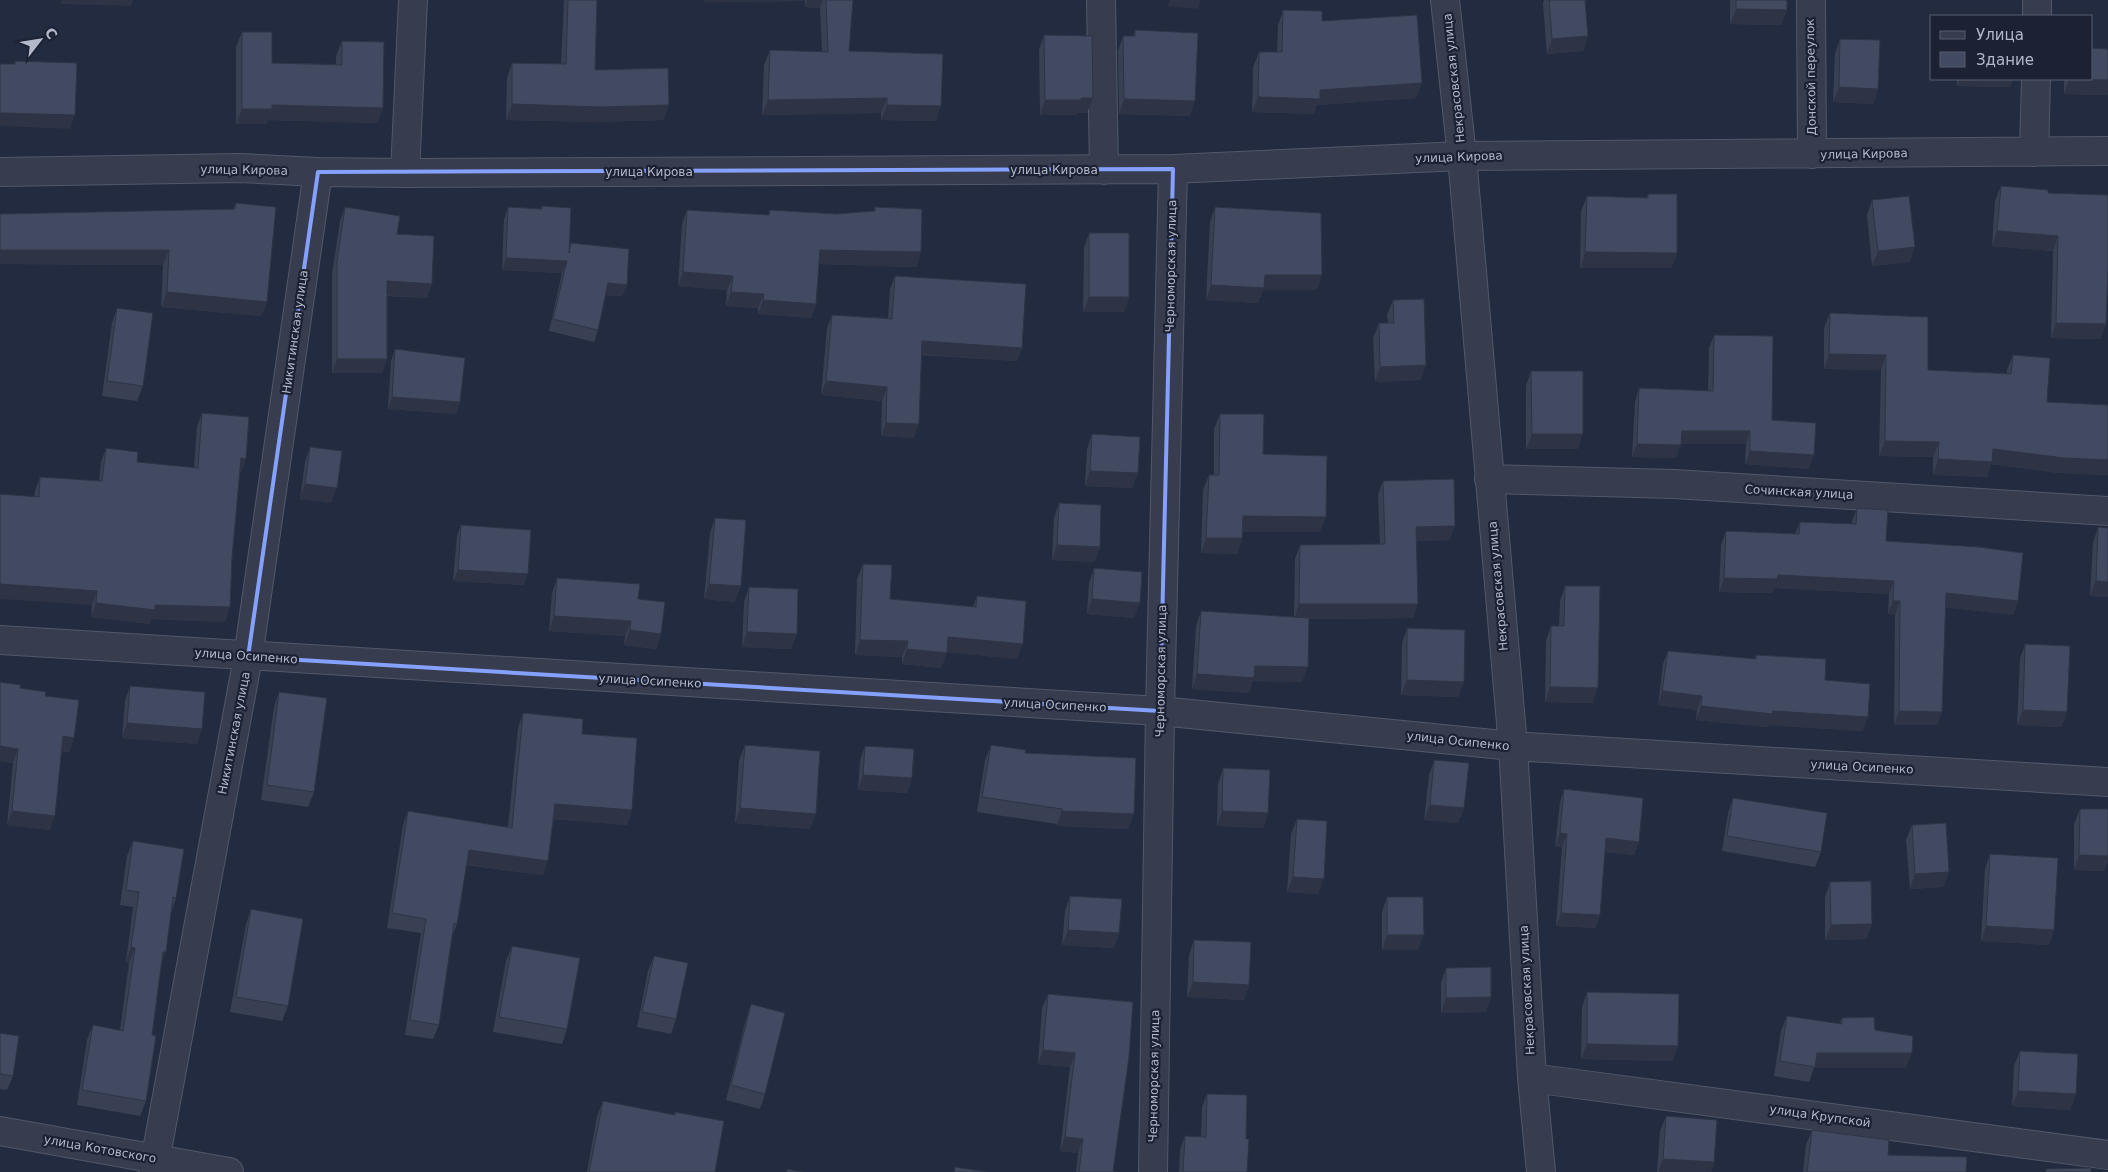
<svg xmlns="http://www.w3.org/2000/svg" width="2108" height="1172" viewBox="0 0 2108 1172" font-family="'DejaVu Sans',sans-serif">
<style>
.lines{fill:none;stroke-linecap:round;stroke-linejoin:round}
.minor-casing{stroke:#52586a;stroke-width:30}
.minor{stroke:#373d4f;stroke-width:28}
.wall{fill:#394054}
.shaded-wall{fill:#2e3445}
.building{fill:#424a62;stroke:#2e3445}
.marked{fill:none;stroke:#85a1fd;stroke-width:4;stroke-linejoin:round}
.labels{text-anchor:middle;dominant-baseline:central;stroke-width:4.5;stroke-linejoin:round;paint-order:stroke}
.street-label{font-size:12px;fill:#b3b9ca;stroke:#1c2234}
</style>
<rect width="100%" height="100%" fill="#232b40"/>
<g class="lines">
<defs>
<path id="minor" d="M1101 0 1104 170
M1445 0 1462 156 1513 746 1532 1078 1541 1172
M1811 0 1812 154
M2037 16V0
M2034 152 2036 79
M0 172 240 168 318 172 405 173 1173 169 1462 156 2108 151
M405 173 413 0
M1489 479 1674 484 2108 511
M0 640 1160 711 1513 746 2108 782
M1532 1078 2108 1155
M0 1131 229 1172
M153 1172 248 657 318 172
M1153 1172 1160 711 1173 169"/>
</defs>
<use href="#minor" class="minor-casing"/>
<use href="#minor" class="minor"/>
</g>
<path class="wall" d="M564 0H597L595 70 664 120 595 122 506 120 507 78 512 63 561 64Z
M705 0H853L849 51 936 121 881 120V113L762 115 764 65 770 50 822 52 820 8 805 7V1L705 2Z
M1544 0H1585L1588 36 1583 51 1547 54 1543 4Z
M1730 0H1787V10L1781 25 1730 24Z
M1283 10 1322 21 1416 98 1317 105 1314 114 1252 112 1253 67 1259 52H1277L1278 25Z
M1135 30 1190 116 1119 114 1118 51 1123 36H1133Z
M242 32 272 63 336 64V56L342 41 383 108 377 123 268 120 266 124H236V47Z
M1044 35 1087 113H1077L1076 115H1040L1039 50Z
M1840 39 1878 89 1873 104 1833 102 1835 54Z
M2108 49V93L2107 95 2064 94V79H2092Z
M1957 79H2013L2010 87 1957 86Z
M2001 186 2048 193 2106 324 2100 339 2051 338 2053 251 1992 246 1995 201Z
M1648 194 1677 253 1671 268H1580L1581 211 1587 196 1647 198Z
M1872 200 1910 262 1872 266 1867 215Z
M236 203 267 302 261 316 161 307 163 265 0 264V214L233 209Z
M542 206 569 248 571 243 627 285 622 296 606 295 598 330 594 342 549 331 562 273 502 270 504 219 508 207 541 209Z
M345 207 397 234 427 298 387 296V359L382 373H332V275L340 221Z
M875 207 921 252 916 267 819 264 816 304 811 318 758 314V308L726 306 727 290 678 286 682 224 687 210 768 215 770 210 836 214 874 211Z
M1215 207 1322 275 1316 290H1263L1258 303 1206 300 1210 222Z
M1089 233 1129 297 1124 312H1083L1084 248Z
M895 276 1022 348 1017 361 921 355 914 438 881 436 882 401 821 395 827 328 832 315 888 318 890 289Z
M1393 300 1426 365 1420 380 1375 382 1373 338 1379 323H1388L1387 315Z
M117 308 143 386 137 401 102 396 112 323Z
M1830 313 1928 370 2007 373V370L2013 355 2047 402 2108 405V475L2059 473 1991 464 1987 477 1933 475V457L1879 456 1881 370 1824 369V328Z
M1714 335 1772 420 1809 469 1745 464 1746 444H1681L1676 458 1632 457 1635 402 1639 388 1708 391 1709 348Z
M395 349 460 402 456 414 388 409 391 361Z
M1531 371 1578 449H1526V386Z
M202 413 241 473H240L232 558 230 607 225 622 151 619 150 624 91 617 92 605 34 497 35 491 40 477 99 481 101 462 106 448 137 462 194 468 197 427Z
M1220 414 1263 454 1320 532H1243L1242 538 1237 554 1201 553 1203 490 1209 475H1214V429Z
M1092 434 1138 473 1132 488 1085 486 1087 449Z
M310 447 331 503 300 499 305 462Z
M1383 481 1450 540 1417 541 1413 618 1309 619 1302 682 1253 681 1249 693 1192 689 1196 626 1201 611 1294 617 1295 559 1300 545 1380 544 1378 495Z
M1059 503 1100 547 1094 562 1052 560 1054 518Z
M1857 508 1886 541 2018 601 2013 615 1945 607 1942 712 1937 725H1894L1895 615 1888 614 1889 594 1774 588 1772 593 1719 592 1721 545 1726 531 1795 534 1800 522 1852 524V521Z
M715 518 735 602 704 599 710 533Z
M461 525 524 585 453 581 457 536Z
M2098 527 2108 597 2090 596 2093 543Z
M863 564 890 599 973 607 977 596 1017 659 947 652 941 668 902 664V657L855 655 857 579Z
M1094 568 1134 618 1087 614 1089 583Z
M557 578 638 599 661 634 656 649 624 645 625 636 549 631 552 593Z
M1565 586 1593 703 1545 702 1546 641 1551 626H1559L1560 601Z
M749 587 797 634 791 649 742 647 744 602Z
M1407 628 1464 682 1458 697 1401 695 1402 643Z
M2025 644 2067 712 2061 727 2017 725 2020 659Z
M1668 651 1755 659 1756 655 1825 680 1863 731 1768 725 1767 727 1696 720 1697 710 1658 705 1663 664Z
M0 682 45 696 74 738 69 752 61 751 50 830 7 825 13 763 0 761Z
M130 686 197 744 122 738 125 701Z
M279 692 314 792 308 807 261 800 274 707Z
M523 713 582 734 632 810 627 825 554 819 543 875 466 865 457 924 452 937 439 1025 433 1039 405 1035 421 933 387 928 403 825 408 811 508 827 518 728Z
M745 745 816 814 810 829 735 823 739 760Z
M991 745 1025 753 1128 829 1057 826V824L977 812 985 760Z
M865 746 912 778 907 793 858 790 860 761Z
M1434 760 1464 808 1458 823 1424 820 1429 775Z
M1223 768 1268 813 1263 828 1217 826 1218 784Z
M1564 789 1639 842 1634 855 1605 852 1596 928 1556 926 1562 847H1555L1560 802Z
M1733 798 1821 852 1815 867 1722 851 1728 813Z
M2080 809H2108V860L2104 871 2074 870V824Z
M1297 819 1318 894 1287 892 1291 834Z
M1912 825 1949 872 1943 887 1910 889 1906 840Z
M133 841 176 898 171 913 161 965 152 1035 146 1101 140 1116 77 1105 87 1040 93 1025 120 1030 129 963 126 962 133 907 120 905 127 856Z
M1990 854 2054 930 2049 945 1981 941 1985 869Z
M1830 882 1867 939 1825 940V897Z
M1070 896 1119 933 1114 948 1062 945 1065 911Z
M1387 897 1418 950H1382V912Z
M251 909 288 1006 282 1021 230 1012 246 924Z
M1194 940 1249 985 1244 1000 1187 997 1189 955Z
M512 946 567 1029 562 1044 493 1032 506 961Z
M654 956 676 1019 671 1034 637 1027 648 971Z
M1446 968 1491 997 1486 1012 1441 1013V983Z
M1587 992 1673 1061 1581 1059 1582 1007Z
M1048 994 1133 1002 1113 1171 1117 1172H1076L1078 1153 1060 1151 1070 1067 1038 1064 1042 1008Z
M751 1004 765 1094 760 1109 726 1100 746 1019Z
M1787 1016 1839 1024 1842 1018 1875 1030 1906 1068H1814L1809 1082 1774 1076 1781 1031Z
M0 1033 13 1076 7 1090 0 1089Z
M2020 1051 2076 1094 2070 1110 2012 1106 2014 1066Z
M1207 1094 1246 1139 1247 1172H1179L1180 1150 1185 1136 1201 1137 1202 1107Z
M603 1101 674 1115 675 1112 715 1172H587L597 1116Z
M1666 1116 1714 1162 1711 1172H1657L1660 1131Z
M1812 1130 1888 1155 1966 1172H1803L1806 1145Z"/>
<path class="shaded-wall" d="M62 0H133L131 6 60 4Z
M706 0H806L805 1 705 2Z
M807 0H823L820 8 805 7Z
M1170 0H1201L1198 9 1167 6Z
M1736 9 1787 10 1781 25 1730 24Z
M1588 36 1583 51 1547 54 1552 39Z
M1960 79H2013L2010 87 1957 86Z
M2069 79 2108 80V93L2107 95 2064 94Z
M1422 83 1416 98 1317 105 1314 114 1252 112 1258 97 1320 90Z
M1839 87 1878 89 1873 104 1833 102Z
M887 98 881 113 762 115 768 100Z
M1081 98H1093L1087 113H1077L1076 115H1040L1045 100Z
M1124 99 1195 101 1190 116 1119 114Z
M512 104 669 105 664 120 595 122 506 120Z
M272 105 383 108 377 123 268 120 266 124H236L242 109Z
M887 105 941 106 936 121 881 120Z
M0 113 75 115 70 129 0 126Z
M1997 231 2058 236 2053 251 1992 246Z
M1915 247 1910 262 1872 266 1878 251Z
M0 250H169L163 265 0 264Z
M820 250 921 252 916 267 814 264Z
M1585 252 1677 253 1671 268H1580Z
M506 258 567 261 562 273 502 270Z
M683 272 733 276 727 290 678 286Z
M1265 275H1322L1316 290H1263L1258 303 1206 300 1211 285Z
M387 281 432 284 427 298 382 295Z
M608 283 627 285 622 296 604 295Z
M167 292 267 302 261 316 161 307Z
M731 292 764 294 758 308 726 306Z
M1089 297H1129L1124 312H1083Z
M763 300 816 304 811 318 758 314Z
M2056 323 2106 324 2100 339 2051 338Z
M922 341 1022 348 1017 361 917 354Z
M1829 354 1886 355 1881 370 1824 369Z
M337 359H387L382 373H332Z
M1426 365 1420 380 1375 382 1380 367Z
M826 381 887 387 882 401 821 395Z
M392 397 460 402 456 414 388 409Z
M886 423 919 424 914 438 881 436Z
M1682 431H1750L1746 444H1677Z
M1532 434H1583L1578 449H1526Z
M1885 441 1939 442 1933 457 1879 456Z
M1637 444 1681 445 1676 458 1632 457Z
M1993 449 2108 460V475L2059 473 1991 464 1987 477 1933 475 1938 459Z
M1750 451 1814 455 1809 469 1745 464Z
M241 458 246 459 241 473 236 472Z
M1090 471 1138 473 1132 488 1085 486Z
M305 484 337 488 331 503 300 499Z
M1243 516 1326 517 1320 532H1237Z
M1455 526 1450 540 1411 541 1416 527Z
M1206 538H1242L1237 554 1201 553Z
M1057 545 1100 547 1094 562 1052 560Z
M458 570 528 574 524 585 453 581Z
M1778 575 1894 581 1889 594 1774 588 1772 593 1719 592 1724 578Z
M2096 581 2108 582V597L2090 596Z
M0 584 97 591 92 605 0 599Z
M709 584 741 586 735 602 704 599Z
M1946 593 2018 601 2013 615 1941 607Z
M1092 599 1140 603 1134 618 1087 614Z
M1893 601H1900L1895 615 1888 614Z
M96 603 155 605 230 607 225 622 151 619 150 624 91 617Z
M1299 604H1418L1413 618 1294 619Z
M554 616 631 621 625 636 549 631Z
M630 630 661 634 656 649 624 645Z
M747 632 797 634 791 649 742 647Z
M948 637 1023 644 1017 659 943 652Z
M860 640 908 641 902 657 855 655Z
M907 649 947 653 941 668 902 664Z
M1255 666 1308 667 1302 682 1253 681 1249 693 1192 689 1197 674Z
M1407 680 1464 682 1458 697 1401 695Z
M1550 687 1598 688 1593 703 1545 702Z
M1662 691 1702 696 1697 710 1658 705Z
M1701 706 1773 711 1868 717 1863 731 1768 725 1767 727 1696 720Z
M2023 710 2067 712 2061 727 2017 725Z
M1899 711 1942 712 1937 725H1894Z
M127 723 202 729 197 744 122 738Z
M63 736 74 738 69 752 58 750Z
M0 746 18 749 13 763 0 761Z
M863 775 912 778 907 793 858 790Z
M555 804 632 810 627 825 550 819Z
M1430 805 1464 808 1458 823 1424 820Z
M740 808 816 814 810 829 735 823Z
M12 811 55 816 50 830 7 825Z
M1062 811 1134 814 1128 829 1057 826Z
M1222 811 1268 813 1263 828 1217 826Z
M1560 833 1567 834 1562 847H1555Z
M1606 838 1639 842 1634 855 1601 852Z
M469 850 548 861 543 875 463 864Z
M2079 855 2108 856V860L2104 871 2074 870Z
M1949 872 1943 887 1910 889 1915 874Z
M1293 877 1324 879 1318 894 1287 892Z
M1561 913 1600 915 1596 928 1556 926Z
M1872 924 1867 939 1825 940 1831 925Z
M1986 926 2054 930 2049 945 1981 941Z
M1068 930 1119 933 1114 948 1062 945Z
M1387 935H1424L1418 950H1382Z
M131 947 135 948 129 963 126 962Z
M163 952H166L160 967Z
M1193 982 1249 985 1244 1000 1187 997Z
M1491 997 1486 1012 1441 1013 1446 998Z
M1587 1044 1678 1046 1673 1061 1581 1059Z
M1043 1050 1075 1053 1070 1067 1038 1064Z
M1817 1053H1912L1906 1068H1814Z
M2018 1091 2076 1094 2070 1110 2012 1106Z
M1065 1137 1083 1139 1078 1153 1060 1151Z
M1663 1159 1714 1162 1711 1172H1658Z"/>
<path class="building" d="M568 0H597L595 70 668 68 669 105 601 107 512 104V63L566 64Z
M826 0H853L849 51 943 54 941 106 887 105V98L768 100 770 50 828 52Z
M1549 0H1585L1588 36 1552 39Z
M1736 0H1787V10L1736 9Z
M1283 10 1322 11V21L1417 15 1422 83 1320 90V99L1258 97 1259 52H1282Z
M1135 30 1198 33 1195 101 1124 99 1123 36H1135Z
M242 32H272V63L342 65V41L384 42 383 108 272 105V109H242Z
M1044 35 1092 36 1093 98H1081V100H1045Z
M1840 39 1880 40 1878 89 1839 87Z
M2092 48 2108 49V80L2069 79H2092Z
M15 61 77 63 75 115 0 113V64H15Z
M2001 186 2048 190V193L2108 195V268L2106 324 2056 323 2058 236 1997 231Z
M1648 194H1677V253L1585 252 1587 196 1648 198Z
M1909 196 1915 247 1878 251 1872 200Z
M236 203 276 207 267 302 167 292 169 250H0V214L235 209Z
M542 206 571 208 569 253 571 243 629 249 627 285 608 283 598 330 553 319 567 261 506 258 508 207 542 209Z
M345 207 400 216 397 234 434 236 432 284 387 281V359H337V261Z
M875 207 922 209 921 252 820 250 816 304 763 300 764 294 731 292 733 276 683 272 687 210 769 215 770 210 836 214 875 211Z
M1215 207 1321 213 1322 275H1265L1264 288 1211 285Z
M1089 233H1129V297H1089Z
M895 276 1026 284 1022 348 922 341 919 424 886 423 887 387 826 381 832 315 892 319Z
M1424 299 1426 365 1380 367 1379 323H1394L1393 300Z
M117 308 153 313 143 386 107 381Z
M1830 313 1928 317V370L2011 374 2013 355 2050 358 2047 402 2108 405V460L2064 458 1993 449 1992 462 1938 459 1939 442 1885 441 1886 355 1829 354Z
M1714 335 1773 336 1772 420 1816 423 1814 455 1750 451V431H1682L1681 445 1637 444 1639 388 1713 391Z
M395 349 465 358 460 402 392 397Z
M1531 371H1583V434H1532Z
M202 413 249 417 246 459 241 458 232 558 230 607 155 605V610L96 603 97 591 0 584V494L39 497 40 477 102 481 106 448 138 452 137 462 198 468Z
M1220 414H1264L1263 454 1327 456 1326 517 1243 516 1242 538H1206L1209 475H1219Z
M1092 434 1140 437 1138 473 1090 471Z
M310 447 342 451 337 488 305 484Z
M1454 479 1455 526 1416 527 1418 604H1299L1300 545 1385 544 1383 481Z
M1059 503 1101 505 1100 547 1057 545Z
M1857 508 1888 510 1886 541 1979 547 2023 553 2018 601 1946 593 1942 712 1899 711 1900 601H1893L1894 581 1778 575 1777 579 1724 578 1726 531 1799 534 1800 522 1856 524Z
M715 518 746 520 741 586 709 584Z
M461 525 531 530 528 574 458 570Z
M2098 527 2108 528V582L2096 581Z
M863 564 892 565 890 599 976 607 977 596 1026 601 1023 644 948 637 947 653 907 649 908 641 860 640Z
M1094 568 1142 572 1140 603 1092 599Z
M557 578 640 584 638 599 665 602 661 634 630 630 631 621 554 616Z
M1565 586H1600L1598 688 1550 687 1551 626H1564Z
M749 587 798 589 797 634 747 632Z
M1201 611 1309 618 1308 667 1255 666 1254 678 1197 674Z
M1407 628 1465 630 1464 682 1407 680Z
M2025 644 2070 646 2067 712 2023 710Z
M1668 651 1756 659V655L1826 659 1825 680 1870 684 1868 717 1773 711 1772 714 1701 706 1702 696 1662 691Z
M0 682 21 685 20 688 46 692 45 696 79 700 74 738 63 736 55 816 12 811 18 749 0 746Z
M130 686 205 692 202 729 127 723Z
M279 692 327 698 314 792 267 785Z
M523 713 583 719 582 734 637 738 632 810 555 804 548 861 469 850 457 924 454 923 439 1025 410 1020 426 919 392 913 408 811 512 828Z
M745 745 820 751 816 814 740 808Z
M991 745 1026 750 1025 753 1136 758 1134 814 1062 811V809L982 797Z
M865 746 914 749 912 778 863 775Z
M1434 760 1469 763 1464 808 1430 805Z
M1223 768 1270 770 1268 813 1222 811Z
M1564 789 1643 798 1639 842 1606 838 1600 915 1561 913 1567 834 1560 833Z
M1733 798 1827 813 1821 852 1727 836Z
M2080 809H2108V856L2079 855Z
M1297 819 1327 821 1324 879 1293 877Z
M1946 823 1949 872 1915 874 1912 825Z
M133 841 184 849 176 898 173 897 166 952H163L152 1035 156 1036 146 1101 82 1090 93 1025 123 1031 135 948 131 947 139 892 126 890Z
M1990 854 2058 858 2054 930 1986 926Z
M1871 881 1872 924 1831 925 1830 882Z
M1070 896 1122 899 1119 933 1068 930Z
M1387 897H1423L1424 935H1387Z
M251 909 303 919 288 1006 236 997Z
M1194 940 1251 942 1249 985 1193 982Z
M512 946 580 958 567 1029 499 1017Z
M654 956 688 963 676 1019 642 1012Z
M1491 967V997L1446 998V968Z
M1587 992 1679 994 1678 1046 1587 1044Z
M1048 994 1133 1002 1129 1057 1113 1171 1117 1172H1079L1083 1139 1065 1137 1075 1053 1043 1050Z
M751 1004 785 1013 765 1094 731 1085Z
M1787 1016 1842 1024V1018L1874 1017 1875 1030 1913 1036 1912 1053H1817L1815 1067 1780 1061Z
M0 1033 19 1036 13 1076 0 1074Z
M2020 1051 2078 1054 2076 1094 2018 1091Z
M1207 1094 1247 1095 1246 1139H1249L1247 1172H1183L1185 1136 1206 1137Z
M603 1101 675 1115V1112L724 1121 715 1172H589Z
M1666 1116 1717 1120 1714 1162 1663 1159Z
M1812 1130 1889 1140 1888 1155 1967 1157 1966 1172H1807Z
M955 1167 987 1172H954Z
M2091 1168V1172H2046V1169Z
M787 1169 803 1172H787Z"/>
<path class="marked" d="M1173 169 1160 711 248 657 318 172Z"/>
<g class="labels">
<g class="street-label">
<text transform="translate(1811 77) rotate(-91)">Донской переулок</text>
<text transform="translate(1454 78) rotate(-96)">Некрасовская улица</text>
<text transform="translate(1864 154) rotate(-1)">улица Кирова</text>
<text transform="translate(1459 157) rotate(-2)">улица Кирова</text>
<text transform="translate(244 170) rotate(1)">улица Кирова</text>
<text x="1054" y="170">улица Кирова</text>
<text x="649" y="172">улица Кирова</text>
<text transform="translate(1171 266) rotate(-89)">Черноморская улица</text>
<text transform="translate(295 332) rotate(-82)">Никитинская улица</text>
<text transform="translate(1799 492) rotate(3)">Сочинская улица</text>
<text transform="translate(1498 586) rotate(-95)">Некрасовская улица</text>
<text transform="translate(246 656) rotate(4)">улица Осипенко</text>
<text transform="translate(1161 671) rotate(-89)">Черноморская улица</text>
<text transform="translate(650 681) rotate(3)">улица Осипенко</text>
<text transform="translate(1055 705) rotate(3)">улица Осипенко</text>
<text transform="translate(234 733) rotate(-79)">Никитинская улица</text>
<text transform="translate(1458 741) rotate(6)">улица Осипенко</text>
<text transform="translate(1862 767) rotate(3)">улица Осипенко</text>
<text transform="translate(1527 990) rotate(-93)">Некрасовская улица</text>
<text transform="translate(1154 1076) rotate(-89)">Черноморская улица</text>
<text transform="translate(1820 1116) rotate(8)">улица Крупской</text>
<text transform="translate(100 1149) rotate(10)">улица Котовского</text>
</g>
</g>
<rect x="1930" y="15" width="162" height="65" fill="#1c2234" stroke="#585e70"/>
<rect x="1940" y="31" width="25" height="8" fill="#373d4f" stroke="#585e70"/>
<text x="1976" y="40" font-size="15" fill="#b3b9ca">Улица</text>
<rect x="1940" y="52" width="25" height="15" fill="#424a62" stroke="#585e70"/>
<text x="1976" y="65" font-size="15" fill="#b3b9ca">Здание</text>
<g transform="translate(40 40) rotate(59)" stroke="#1c2234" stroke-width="4" paint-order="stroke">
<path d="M0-4L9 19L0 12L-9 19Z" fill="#b3b9ca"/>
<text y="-8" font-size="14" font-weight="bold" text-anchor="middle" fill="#b3b9ca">С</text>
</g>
</svg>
